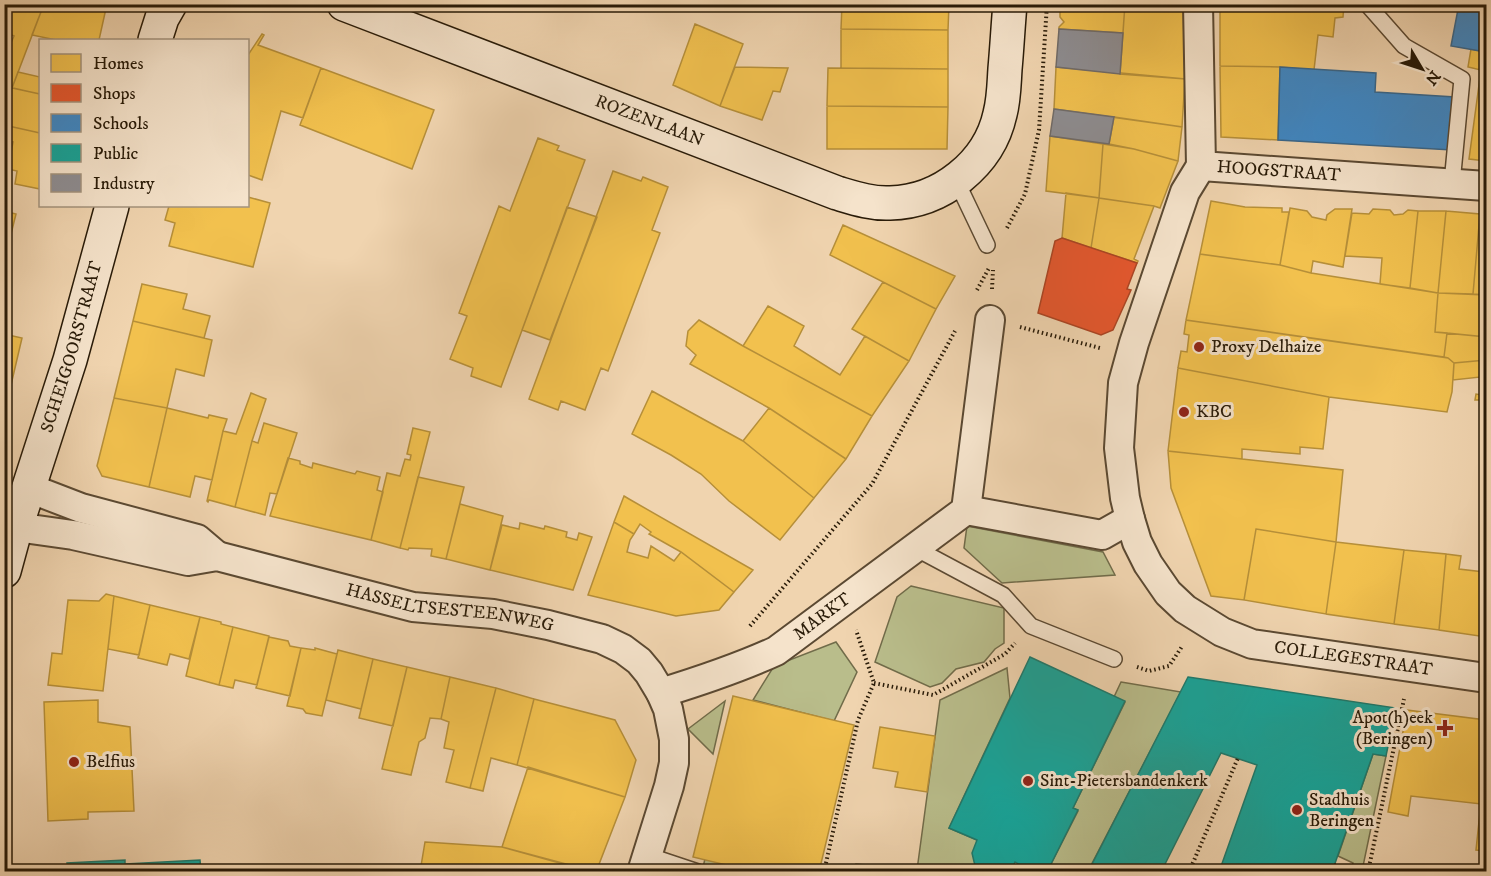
<svg xmlns="http://www.w3.org/2000/svg" width="1491" height="876" viewBox="0 0 1491 876" font-family="'IM FELL DW Pica',serif">
<style>
.green{fill:#b9bd8b;stroke:#716c4a;stroke-width:1.5}
.homes{fill:#f2c14e;stroke:#b68f39;stroke-width:1.5}
.shops{fill:#e4572e;stroke:#ac4523;stroke-width:1.5}
.schools{fill:#3f88c5;stroke:#38678c;stroke-width:1.5}
.public{fill:#17a398;stroke:#1c7a6d;stroke-width:1.5}
.industry{fill:#8d8d92;stroke:#6f6b69;stroke-width:1.5}
.lines{fill:none;stroke-linecap:round;stroke-linejoin:round}
.lane-casing{stroke:#5b4932;stroke-width:18}
.street-casing{stroke:#5b4932;stroke-width:32}
.secondary-casing{stroke:#291b08;stroke-width:36}
.path{stroke:#291b08;stroke-width:4;stroke-dasharray:1.5 3;stroke-linecap:butt}
.lane{stroke:#f5e3cb;stroke-width:15}
.street{stroke:#f5e3cb;stroke-width:28}
.secondary{stroke:#f5e3cb;stroke-width:33}
.poi-dot{fill:#8f2418;stroke:#f5e3cb;stroke-width:2}
.labels{text-anchor:middle;dominant-baseline:central;stroke-width:6;stroke-linejoin:round;paint-order:stroke}
.street-label{font-size:18px;fill:#291b08;stroke:#f5e3cb}
.poi-label{font-size:18px;fill:#291b08;stroke:#f5e3cb;text-anchor:start}
</style>
<rect width="100%" height="100%" fill="#f0d4af"/>
<filter id="stains"><feTurbulence type="fractalNoise" baseFrequency=".00333" numOctaves="4"/><feColorMatrix values="0 0 0 0 .2 0 0 0 0 .09 0 0 0 0 .02 0 0 0 .5 -.17"/></filter>
<radialGradient id="worn" r=".72"><stop offset=".6" stop-color="#630" stop-opacity="0"/><stop offset="1" stop-color="#630" stop-opacity=".3"/></radialGradient>
<path class="green" d="M967 526 1103 552 1115 575 1002 583 964 548Z
M911 586 1004 608V643L995 649 984 662 956 669 942 683 930 687 875 662 897 597Z
M836 642 857 672 834 721 753 700 774 666Z
M1007 668 1010 698 949 828 977 840 979 871 855 872 856 864 917 870 940 700Z
M1121 682 1181 692 1088 871 1047 872 1078 811 1073 808 1125 702 1114 697Z
M725 701 713 754 688 729Z
M1373 754 1386 756 1362 871H1351L1353 863 1338 856Z
M705 859 755 871H720L703 867Z"/>
<path class="homes" d="M4 4H44L12 88 4 86V59L14 36 4 32Z
M44 4H107L99 40H56L32 35Z
M842 4H949L948 30 841 29Z
M1063 4H1125L1123 33 1059 29V27L1064 22 1060 17V9L1063 6Z
M1125 4H1183L1185 79 1120 74Z
M1220 4H1344L1343 17 1335 18 1333 37 1318 35 1314 70 1280 67 1220 66Z
M695 24 743 44 720 106 673 85Z
M841 29 948 30V69L841 68Z
M262 34 264 35 258 45 321 68 303 118 281 111 262 180 248 175V55Z
M1471 49 1486 52V161L1469 159 1481 70 1468 67Z
M1220 66 1280 67 1278 140 1221 137Z
M735 67 788 68 780 92 773 91 762 120 720 106Z
M1056 67 1185 79 1182 127 1054 109Z
M321 68 434 110 412 169 300 125Z
M828 68 948 69V107L827 106Z
M18 72 40 77V94L12 88Z
M4 86 40 94V133L4 125Z
M827 106 948 107 947 149H827Z
M1114 117 1182 127 1178 161 1134 149 1109 144Z
M4 125 40 133V189L15 184 17 171 8 169 13 142 4 141Z
M1050 136 1103 144 1099 198 1046 191Z
M538 138 559 146 557 150 585 160 501 387 471 376 473 368 450 359 467 316 459 313 499 206 510 211Z
M1103 144 1134 149 1178 161 1160 208 1154 206 1099 198Z
M613 171 641 181 643 177 668 187 652 230 660 233 608 371 601 368 585 410 561 401 558 410 529 399Z
M1066 193 1099 198 1091 248 1062 238Z
M248 197 270 203 253 267 169 246 175 223 165 220 169 206H248Z
M1099 198 1154 206 1134 259 1138 261 1137 263 1091 248Z
M1211 201 1245 207 1282 208V212H1289L1280 265 1200 254Z
M567 207 597 217 550 340 522 330Z
M1290 208 1307 211 1312 217 1326 220 1327 215 1335 209H1352L1343 267 1313 261 1311 273 1280 265Z
M1373 209 1390 210 1394 215 1403 214 1408 210 1418 211 1410 288 1380 284 1382 258 1345 256 1352 213 1369 214Z
M4 211 16 214 4 262Z
M1418 211H1446L1438 293 1410 288Z
M1446 211 1480 214 1473 294 1438 293Z
M1480 214H1486V295L1473 294Z
M843 225 955 276 936 309 830 255Z
M1200 254 1280 265 1311 273 1438 293 1435 332 1447 333 1444 357 1186 320Z
M883 282 936 309 909 361 852 329Z
M142 284 187 294 183 309 210 316 204 338 133 321Z
M1438 293 1486 295V337L1435 332Z
M768 306 804 326 794 346 840 375 865 336 909 361 872 416 743 346Z
M699 320 743 346 872 416 846 459 769 408 690 364 696 355 686 346 688 331Z
M1186 320 1448 358 1454 363 1452 392 1447 412 1329 397 1178 368 1181 351 1187 352 1189 335 1184 334Z
M133 321 212 340 204 376 176 369 167 408 114 398Z
M1447 333 1486 337V360L1454 363 1448 358 1444 357Z
M4 334 22 338 11 385 4 383Z
M1486 360V400H1475L1476 394 1482 395 1480 377 1453 380 1454 363Z
M1178 368 1329 397 1323 449 1300 447V454L1242 449V459L1168 451Z
M4 383 11 385 4 415Z
M652 391 743 441 814 498 780 540 729 501 701 474 671 455 632 434Z
M251 393 266 399 252 441 235 507 209 500 208 502 207 501 223 431 236 434Z
M114 398 167 408 149 487 102 476 97 466Z
M167 408 208 418 209 415 227 419 223 431 212 480 195 476 190 497 149 487Z
M769 408 846 459 814 498 743 441Z
M264 423 297 433 277 494 270 493 265 515 235 507 252 441 258 443Z
M413 428 430 432 400 548 371 540 387 473 400 476 405 459 410 460 411 455 407 454Z
M1168 451 1343 470 1336 542 1256 529 1244 600 1211 596 1171 488Z
M288 458 300 461V464L312 468 313 463 355 474 357 471 380 477 377 490 383 492 371 540 270 516Z
M418 477 464 487 446 559 431 556 432 549 409 548 408 550 400 548Z
M624 496 629 499 753 570 734 592 681 552 649 534 651 532 640 524 634 534 614 522Z
M460 504 503 516 490 570 446 559Z
M614 522 634 534 630 540 627 552 648 558 651 546 674 561 681 552 734 592 719 610 676 616 588 595Z
M520 523 544 529 545 526 567 532 566 537 577 540 579 533 592 537 573 590 490 570 502 525 519 529Z
M1256 529 1336 542 1326 614 1244 600Z
M1336 542 1404 550 1394 624 1326 614Z
M1404 550 1446 554 1439 630 1394 624Z
M1446 554 1461 556 1459 569 1484 572 1481 629H1486V637L1439 630Z
M1485 554H1486V629H1481Z
M106 594 114 596 103 691 48 685 52 653 62 654 68 600 99 601Z
M114 596 150 605 139 655 108 649Z
M150 605 200 617 189 659 170 654 167 665 138 658Z
M200 617 221 622V624L233 627 219 685 186 676Z
M233 627 269 636 257 685 235 680 233 688 219 685Z
M269 637 288 641 290 646 301 648 290 696 256 688Z
M301 648 315 650V648L337 654 322 716 306 713 303 709 287 706Z
M338 650 373 659 361 709 326 700Z
M373 659 407 667 393 726 359 718Z
M407 667 450 677 441 719 430 718 425 738 419 742 411 775 382 769Z
M450 677 496 688 470 788 446 782 454 750 444 748 449 722 441 719Z
M496 688 534 699 517 765 491 758 483 791 470 788Z
M733 696 854 725 819 872H755L693 857Z
M534 699 615 720 636 760 625 797 517 765Z
M98 700V722L130 727 134 811 88 812V819L48 821 44 702Z
M1407 710 1486 720V755L1481 804 1411 796 1408 816 1388 812Z
M880 727 935 736 927 792 895 787 898 772 873 768Z
M1486 755V851L1476 850Z
M528 767 625 797 596 872 502 847Z
M425 842 502 847 592 872H420Z"/>
<path class="shops" d="M1062 238 1137 263 1127 289 1131 290 1113 330 1101 335 1038 313 1055 241Z"/>
<path class="schools" d="M1459 4H1486V52L1451 46Z
M1280 67 1376 73 1375 92 1455 97 1452 150 1278 140Z"/>
<path class="public" d="M1030 657 1125 701 1073 808 1078 810 1047 872H1033L1015 862 1010 872H979L976 870 972 853 977 840 949 828Z
M1188 677 1396 708 1386 756 1373 754 1332 872H1219L1257 765 1221 753 1161 872H1088Z
M125 860V864L200 860 201 872H68L67 863Z"/>
<path class="industry" d="M1059 29 1123 33 1120 74 1056 67Z
M1054 109 1114 117 1109 144 1050 136Z"/>
<g class="lines">
<defs>
<path id="lane" d="M1367 4 1404 46 1462 79 1452 183
M956 180 987 245
M915 548 1003 595 1031 626 1114 659
M647 855 698 872"/>
<g id="street">
<path d="M1198 4 1201 166"/>
<path id="s1" d="M1201 166 1185 192 1134 343 1123 383 1119 448 1125 498 1130 519 1137 542 1148 564 1168 593 1185 609 1222 632 1252 644 1486 678"/>
<path id="s2" d="M1201 166 1486 186"/>
<path d="M29 488 81 508 197 539 217 556"/>
<path d="M966 510 1102 535 1130 519"/>
<path id="s3" d="M16 527 73 535 188 561 217 556 413 607 493 614 548 625 602 639 623 649 639 661 649 673 661 693 668 709 674 739V763L669 786 642 872"/>
<path id="s4" d="M661 693C700 681 739 668 776 651L966 510 990 320"/>
</g>
<g id="secondary">
<path id="s5" d="M344 4 837 193C854 198 872 204 890 203 941 202 989 164 1000 114 1004 99 1004 84 1005 69 1007 47 1008 26 1010 4"/>
<path d="M155 40 162 18 170 4"/>
<path id="s6" d="M4 571 16 527 70 360 112 206"/>
</g>
</defs>
<use href="#lane" class="lane-casing"/>
<use href="#street" class="street-casing"/>
<use href="#secondary" class="secondary-casing"/>
<path class="path" d="M1007 228 1025 194 1039 130 1047 4
M992 289 993 270
M977 290 989 268
M1020 327 1100 348
M750 626 872 484 955 331
M1137 667 1149 671 1169 666 1183 645
M874 683 933 695 1005 654 1015 643
M1334 865 1346 869V872
M824 872 858 720 874 683 856 630
M1189 872 1238 758
M1368 872 1404 699"/>
<use href="#lane" class="lane"/>
<use href="#street" class="street"/>
<use href="#secondary" class="secondary"/>
</g>
<g class="poi-dot">
<circle cx="1199" cy="347" r="6"/>
<circle cx="1184" cy="412" r="6"/>
<path d="M1442 719h6v6h6v6h-6v6h-6v-6h-6v-6h6z"/>
<circle cx="74" cy="762" r="6"/>
<circle cx="1028" cy="781" r="6"/>
<circle cx="1297" cy="810" r="6"/>
</g>
<g class="labels">
<g class="street-label">
<text stroke="none"><textPath href="#s5" startOffset="327">ROZENLAAN</textPath></text>
<text stroke="none"><textPath href="#s2" startOffset="78">HOOGSTRAAT</textPath></text>
<text stroke="none"><textPath href="#s6" startOffset="234">SCHEIGOORSTRAAT</textPath></text>
<text stroke="none"><textPath href="#s3" startOffset="444">HASSELTSESTEENWEG</textPath></text>
<text stroke="none"><textPath href="#s4" startOffset="180">MARKT</textPath></text>
<text stroke="none"><textPath href="#s1" startOffset="654">COLLEGESTRAAT</textPath></text>
</g>
<g class="poi-label">
<text x="1211" y="347">Proxy Delhaize</text>
<text x="1196" y="412">KBC</text>
<text x="1433" y="718" text-anchor="end">Apot(h)eek<tspan x="1433" dy="21">(Beringen)</tspan></text>
<text x="86" y="762">Belfius</text>
<text x="1040" y="781">Sint-Pietersbandenkerk</text>
<text x="1309" y="800">Stadhuis<tspan x="1309" dy="21">Beringen</tspan></text>
</g>
</g>
<rect width="1491" height="876" fill="none" stroke="#f0d4af" stroke-width="24"/>
<rect x="6" y="6" width="1479" height="864" fill="none" stroke="#291b08" stroke-width="3"/>
<rect x="12" y="12" width="1467" height="852" fill="none" stroke="#291b08" stroke-width="1.5"/>
<rect x="39" y="39" width="210" height="168" fill="#f5e3cb" stroke="#a3937d" stroke-width="1.5"/>
<rect x="51" y="54" width="30" height="18" fill="#f2c14e" stroke="#a3937d" stroke-width="1.5"/>
<text x="93" y="69" font-size="18" fill="#291b08">Homes</text>
<rect x="51" y="84" width="30" height="18" fill="#e4572e" stroke="#a3937d" stroke-width="1.5"/>
<text x="93" y="99" font-size="18" fill="#291b08">Shops</text>
<rect x="51" y="114" width="30" height="18" fill="#3f88c5" stroke="#a3937d" stroke-width="1.5"/>
<text x="93" y="129" font-size="18" fill="#291b08">Schools</text>
<rect x="51" y="144" width="30" height="18" fill="#17a398" stroke="#a3937d" stroke-width="1.5"/>
<text x="93" y="159" font-size="18" fill="#291b08">Public</text>
<rect x="51" y="174" width="30" height="18" fill="#8d8d92" stroke="#a3937d" stroke-width="1.5"/>
<text x="93" y="189" font-size="18" fill="#291b08">Industry</text>
<g transform="translate(1422 69) rotate(129)" stroke="#f5e3cb" stroke-width="4.5" paint-order="stroke">
<path d="M0-4.5L10 22L0 15L-10 22Z" fill="#291b08"/>
<text y="-9" font-size="16" font-weight="bold" text-anchor="middle" fill="#291b08">N</text>
</g>
<rect width="100%" height="100%" filter="url(#stains)"/>
<rect width="100%" height="100%" fill="url(#worn)"/>
</svg>
